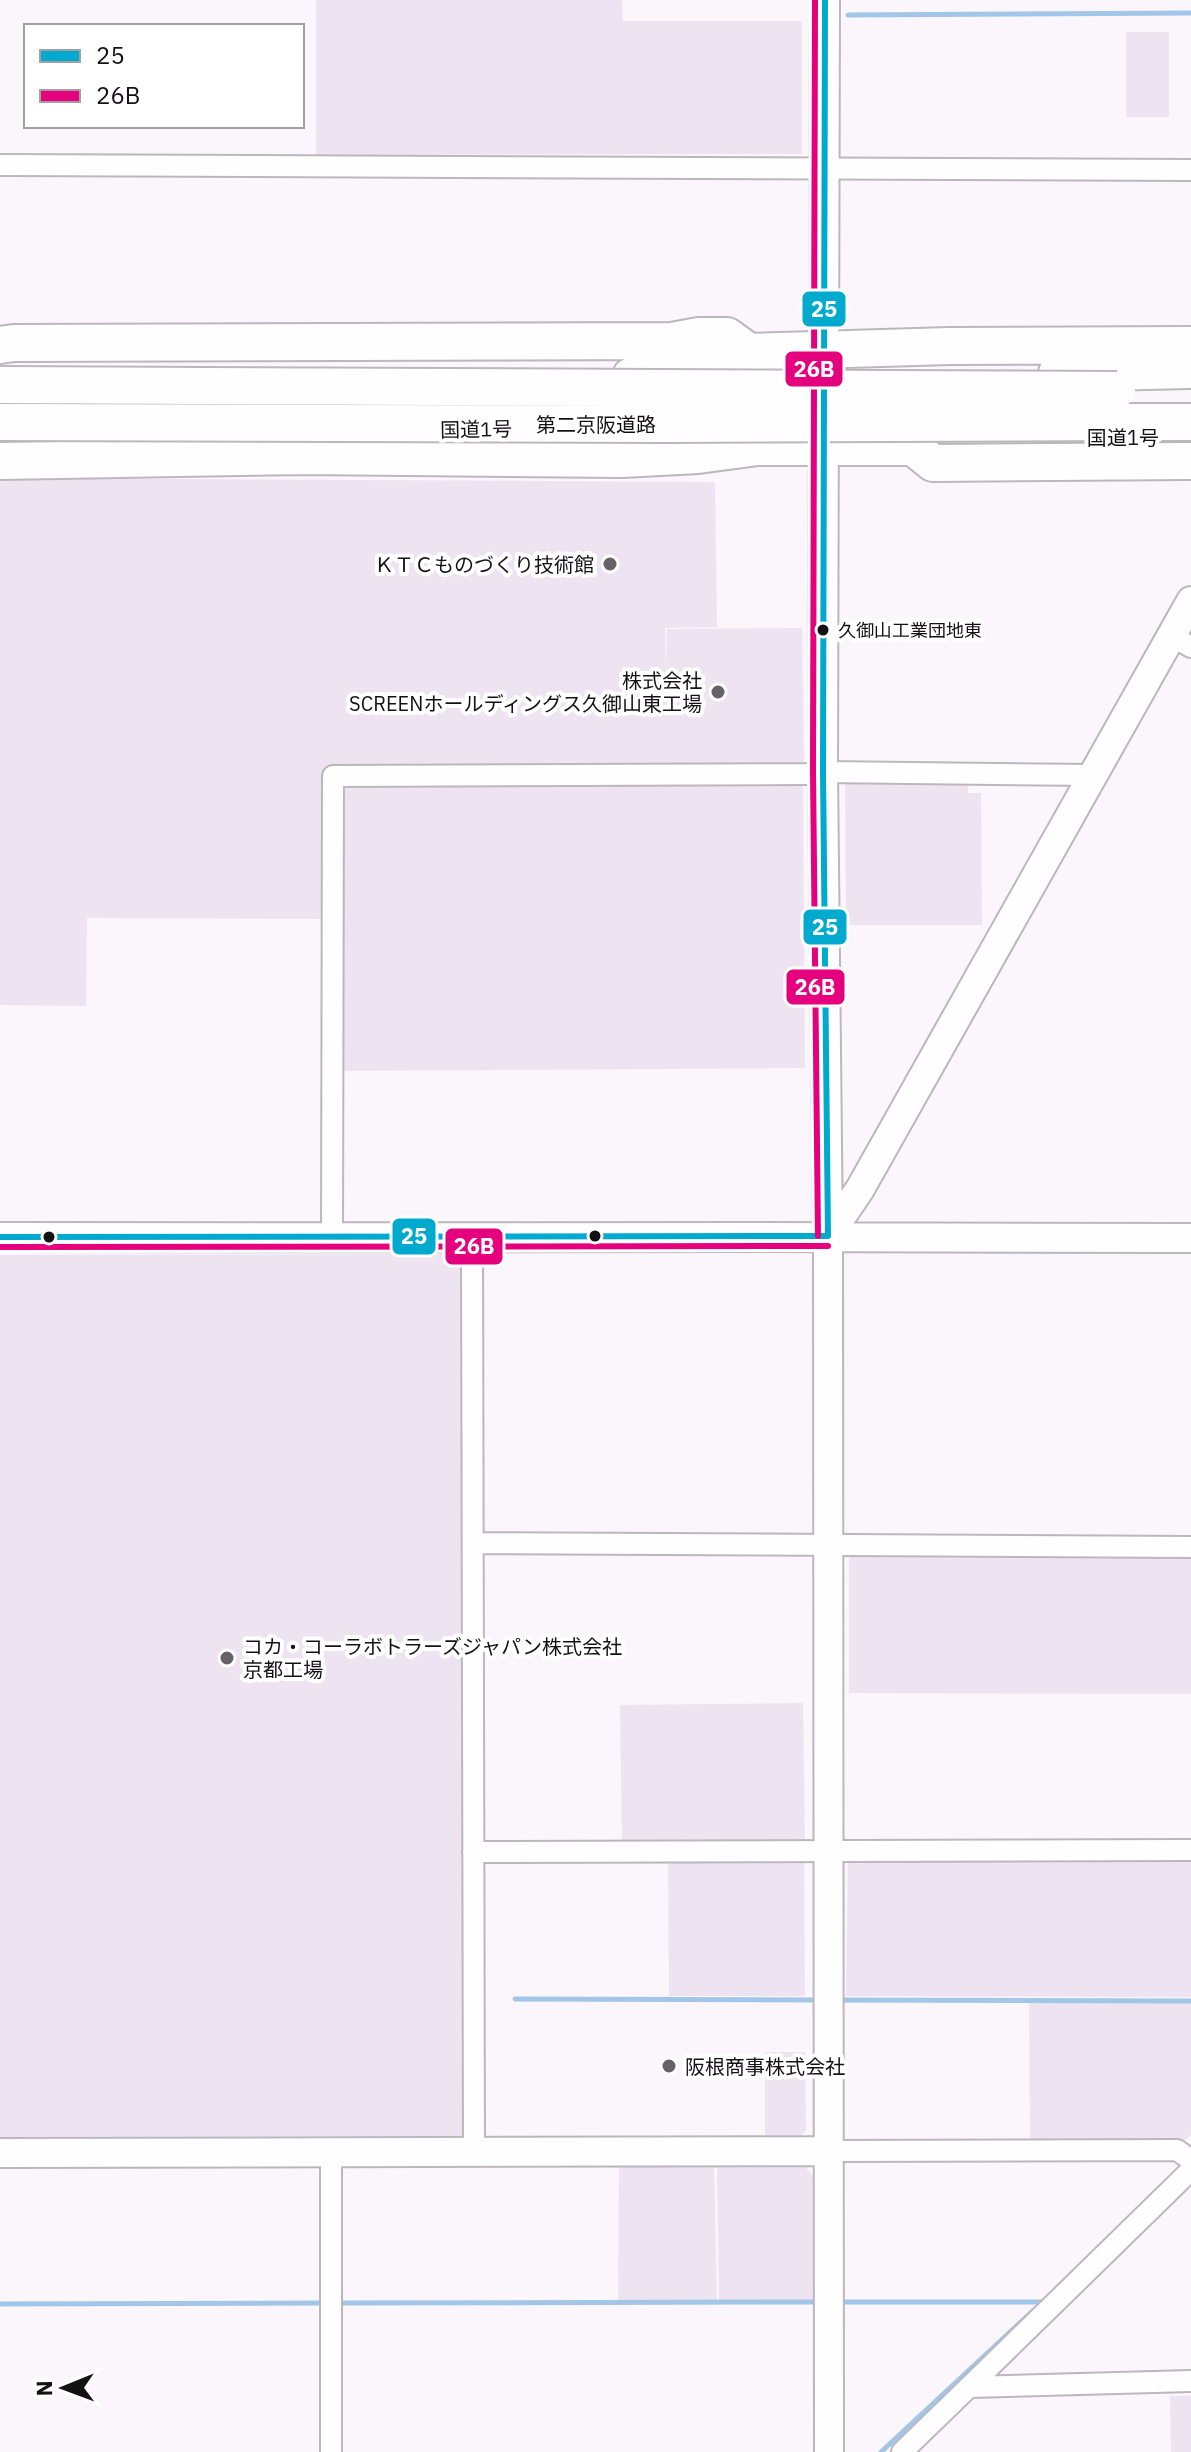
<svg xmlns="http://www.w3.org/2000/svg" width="1191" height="2452" viewBox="0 0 1191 2452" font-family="'IBM Plex Sans','Noto Sans JP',sans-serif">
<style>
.built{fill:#eee4f1}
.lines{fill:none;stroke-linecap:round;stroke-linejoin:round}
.stream{stroke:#a2c6e8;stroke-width:5}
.street-casing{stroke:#bcb7bd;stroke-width:24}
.secondary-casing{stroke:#bcb7bd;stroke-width:32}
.highway-casing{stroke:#bcb7bd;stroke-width:40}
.street{stroke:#fefeff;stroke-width:20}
.secondary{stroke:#fefeff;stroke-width:28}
.highway{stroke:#fefeff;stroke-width:36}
.highway-bridge-casing{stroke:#bcb7bd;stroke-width:40;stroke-linecap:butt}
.highway-bridge{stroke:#fefeff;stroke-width:36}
.bus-1-casing{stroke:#fff;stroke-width:12}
.bus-2-casing{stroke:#fff;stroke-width:12}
.bus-1{stroke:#00a9ce;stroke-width:6}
.bus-2{stroke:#e5007d;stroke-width:6}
.poi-dot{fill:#656166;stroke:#fff;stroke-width:3}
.bus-dot{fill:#141115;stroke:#fff;stroke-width:3}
.labels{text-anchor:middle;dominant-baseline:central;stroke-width:8;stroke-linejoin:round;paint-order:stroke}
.bus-label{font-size:18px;fill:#141115;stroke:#fff;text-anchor:start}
.street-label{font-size:20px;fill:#141115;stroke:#fff}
.poi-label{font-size:20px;fill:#141115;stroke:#fff;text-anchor:end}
.line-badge{stroke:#fff;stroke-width:3}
.badge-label{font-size:22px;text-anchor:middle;font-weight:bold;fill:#fff}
</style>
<rect width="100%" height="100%" fill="#fbf5fc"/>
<path class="built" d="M316 0H622L623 21H802V154L316 155Z
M1126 32H1169V117H1126Z
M0 478 715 482 717 627 665 628 666 671 667 629 802 628 804 767H327L326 919 87 918 86 1006 0 1005Z
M803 778 805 1068 338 1071 336 782Z
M968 780V793H981L982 925H846L845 783Z
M462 1254 464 2136 0 2137V1255Z
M849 1557 1191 1558V1694L849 1693Z
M803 1703 805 1844 622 1846 620 1705Z
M668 1858H804L805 1996H669Z
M848 1858 1191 1859V1997L846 1996Z
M1029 2003H1191V2135L1180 2145 1030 2146Z
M765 2052H805L806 2130 795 2143H765Z
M714 2162 717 2301H618L619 2164Z
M804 2165 813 2177 814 2300H719L717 2166Z
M1170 2396H1191V2452H1171Z"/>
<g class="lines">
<path class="stream" d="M848 15 1191 13
M515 1999 818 2000
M836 2000 1191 2001
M837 2302H1042
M337 2303 819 2302
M0 2304 327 2303
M881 2452 1035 2309"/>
<defs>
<path id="street" d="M0 165 1191 170
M1172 636 1191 647
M332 1238 333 776 807 774 823 772 1091 775
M472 1238 474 2152
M473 1543 1191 1547
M473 1852 1191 1850
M829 2151 1177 2150 1191 2160
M331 2152V2452
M969 2387 1191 2170
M902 2452 969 2387 1191 2381"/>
<path id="secondary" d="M825 0 823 772 828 1236 829 2452
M828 1236 860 1189 1191 601
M0 1237C397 1238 794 1236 1191 1238
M0 2153 829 2151"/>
<path id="highway" d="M0 345 14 343 672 341 699 336H727L749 352
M1057 373 1191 370
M631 376 695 356 749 352 950 346 1191 345
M1117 422H1191
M0 461 303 456 622 459 698 455 758 447H913L933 463 1191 461"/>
</defs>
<use href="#street" class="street-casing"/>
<use href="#secondary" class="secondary-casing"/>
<use href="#highway" class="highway-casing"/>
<use href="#street" class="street"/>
<use href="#secondary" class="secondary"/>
<use href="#highway" class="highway"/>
<defs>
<path id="highway-bridge" d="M0 385 1117 390
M0 422 665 424 1117 422"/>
</defs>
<use href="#highway-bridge" class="highway-bridge-casing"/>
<use href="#highway-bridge" class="highway-bridge"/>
<defs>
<path id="bus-1" d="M825 0 823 772 828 1236
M0 1237 828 1236"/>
<path id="bus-2" d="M815 0 813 772 818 1236
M0 1247 828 1246"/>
</defs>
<use href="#bus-1" class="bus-1-casing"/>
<use href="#bus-2" class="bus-2-casing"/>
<use href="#bus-1" class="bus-1"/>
<use href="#bus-2" class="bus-2"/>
</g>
<g class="poi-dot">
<circle cx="610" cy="564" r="8"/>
<circle cx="718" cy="692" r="8"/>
<circle cx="227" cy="1658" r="8"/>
<circle cx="669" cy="2066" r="8"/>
</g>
<g class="bus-dot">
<circle cx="823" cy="630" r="7"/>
<circle cx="595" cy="1236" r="7"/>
<circle cx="49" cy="1237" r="7"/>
</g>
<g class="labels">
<g class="bus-label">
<text x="838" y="630">久御山工業団地東</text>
</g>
<g class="street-label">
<text x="596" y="424">第二京阪道路</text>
<text transform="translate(476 429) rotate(-1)">国道1号</text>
<text x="1123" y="437">国道1号</text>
</g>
<g class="poi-label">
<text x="594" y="564">ＫＴＣものづくり技術館</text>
<text x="702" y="680">株式会社<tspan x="702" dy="23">SCREENホールディングス久御山東工場</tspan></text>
<text x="243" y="1646" text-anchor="start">コカ・コーラボトラーズジャパン株式会社<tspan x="243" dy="23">京都工場</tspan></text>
<text x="685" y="2066" text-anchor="start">阪根商事株式会社</text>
</g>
</g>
<g class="line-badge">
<rect x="801" y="290" width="46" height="38" rx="8" fill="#00a9ce"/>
<rect x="784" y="350" width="60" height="38" rx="8" fill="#e5007d"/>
<rect x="802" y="908" width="46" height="38" rx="8" fill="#00a9ce"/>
<rect x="785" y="968" width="61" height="38" rx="8" fill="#e5007d"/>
<rect x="391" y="1217" width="46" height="39" rx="8" fill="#00a9ce"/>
<rect x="444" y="1227" width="60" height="39" rx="8" fill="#e5007d"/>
</g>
<g class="badge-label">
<text x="824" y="317">25</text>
<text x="814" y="377">26B</text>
<text x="825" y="935">25</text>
<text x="815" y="995">26B</text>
<text x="414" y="1244">25</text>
<text x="474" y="1254">26B</text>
</g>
<rect x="24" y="24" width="280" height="104" fill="#ffffff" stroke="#a1a0a1" stroke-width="2"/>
<rect x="40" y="50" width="40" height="12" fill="#00a9ce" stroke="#a1a0a1" stroke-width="2"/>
<text x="96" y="64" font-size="24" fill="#141115">25</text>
<rect x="40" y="90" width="40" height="12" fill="#e5007d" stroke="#a1a0a1" stroke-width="2"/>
<text x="96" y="104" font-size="24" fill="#141115">26B</text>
<g transform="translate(64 2388) rotate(269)" stroke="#ffffff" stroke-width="6" paint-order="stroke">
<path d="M0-6L14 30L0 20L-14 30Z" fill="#141115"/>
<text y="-12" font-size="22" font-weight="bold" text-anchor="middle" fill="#141115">N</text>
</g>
</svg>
